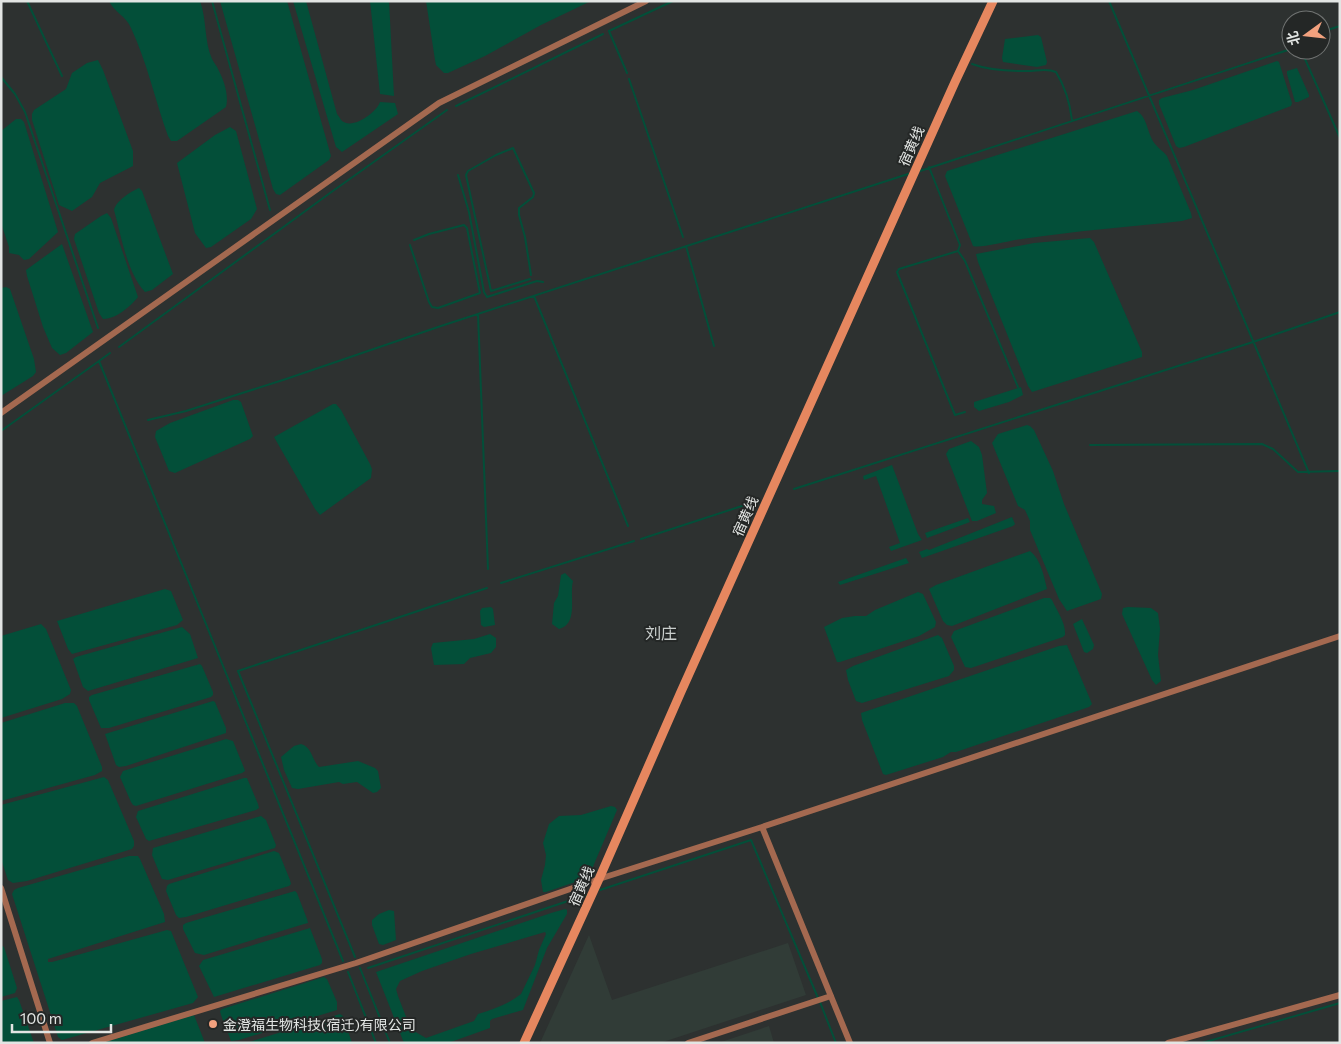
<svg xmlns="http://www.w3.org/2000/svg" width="1341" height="1044" viewBox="0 0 1341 1044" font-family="Commissioner,'Noto Sans SC',sans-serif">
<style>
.built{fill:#313c37}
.water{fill:#034f39;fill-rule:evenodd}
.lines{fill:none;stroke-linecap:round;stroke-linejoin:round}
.stream{stroke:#034f39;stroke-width:2}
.street{stroke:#a46950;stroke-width:6}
.secondary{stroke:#e6875f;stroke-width:9}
.poi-dot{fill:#f2a17e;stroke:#242726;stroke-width:2}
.labels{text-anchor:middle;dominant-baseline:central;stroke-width:4;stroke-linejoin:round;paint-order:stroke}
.street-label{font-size:14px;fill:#e2e5e3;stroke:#242726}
.poi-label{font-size:14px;fill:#e2e5e3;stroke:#242726;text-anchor:start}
.quarter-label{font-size:16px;fill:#c9cecc;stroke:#242726}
</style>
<rect width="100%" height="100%" fill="#2d3130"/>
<path class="built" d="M589 935 612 1000 788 943 806 995 660 1043H540Z
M769 1026 774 1043H718Z"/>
<path class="water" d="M109 1H200C207 20 204 41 212 59 214 63 217 66 218 69 224 80 229 95 226 107L177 141H171L168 136C155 100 147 62 131 28 126 16 114 12 109 1Z
M220 1H287L331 156 329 160 280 195 276 194 273 189Z
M293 1H306L337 114C339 116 340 119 342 121 353 130 377 112 380 102L395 103 398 114 342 152 336 147Z
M370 1H389L394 96 380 94Z
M426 1H591L541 25 485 56 448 73H444L436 65 435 60Z
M1038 35 1041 37 1047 62 1046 65 1037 67 1003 62 1002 58 1005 39Z
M98 60 103 70 133 151V166L100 183 92 197 72 211 59 205 32 120V114L34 110 66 89 72 73 87 63Z
M1277 61 1279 62 1292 103 1291 106 1184 147 1179 148 1176 146 1159 104V100L1162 98 1193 90Z
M1297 68 1309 95V97L1298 102H1295L1287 74V71Z
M1137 111C1148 118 1147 134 1155 144 1158 148 1163 151 1167 156L1191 213 1192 218 1182 221C1128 227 1075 231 1022 239 1012 240 979 249 973 246L945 176 947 171Z
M16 119H21L24 122 58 232 29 259 24 260 19 255 9 253V247L1 223V131Z
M230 127 236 131 257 209 251 219 211 247 206 248 195 233 177 163 215 135Z
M139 188 142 191 173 274 152 290 145 292C127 273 121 235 114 210 116 201 130 192 139 188Z
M107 213 111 218 138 297C130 307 116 319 103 319L99 313 74 239 75 234 101 216Z
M1090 238 1094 242 1142 352V357L1032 392 1028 386 978 262 976 254 1034 243Z
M62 244 93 332 66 353 60 355 52 348 43 327 27 276 26 270Z
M6 287 10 289 34 359 36 372 33 376 1 396V288Z
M1021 387 1023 395 1009 402 979 411 974 407V402Z
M233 400H238L241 402 253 436 250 439 175 473 169 471 155 437 156 431 170 423Z
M333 404H336L341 410 370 464 372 469 371 478 320 515 315 509 274 437Z
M1027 425 1030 426 1034 430 1053 471 1064 504 1102 594 1101 599 1067 611 1059 599 1030 530V521L1025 510 1018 506 992 443 998 434Z
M971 441 979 447 982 455 987 493 982 500V504L994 506 996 513 977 521H972L946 454 949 449Z
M892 465 918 534 922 540 891 551 889 547 900 543 876 476 864 480 863 476Z
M1012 517 1015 524 1013 526 922 558 919 552 927 549 929 550Z
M968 518 970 522 927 538 925 533Z
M1030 551C1041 559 1044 577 1047 589L952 626 947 625 943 621 929 589 936 585Z
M906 558 909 563 840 585 838 582Z
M565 573 573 581C569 596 579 624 559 629L552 624 554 603 558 596 561 575Z
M165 589 171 591 183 620 177 625 72 654 68 649 57 621Z
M918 592 923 594 936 622 935 627 919 636 840 662H837L824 627 842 618 855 616H866L875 610Z
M1044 598H1050L1052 600C1057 611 1066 623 1065 635L1063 637 971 668 965 667 951 637 954 631Z
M491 607 493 609 495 625 484 627 481 625 480 611 482 608Z
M1128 607 1151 608 1158 613 1160 629 1158 655 1161 681 1156 685 1152 680 1122 614 1123 608Z
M1082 619 1094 645 1093 649 1087 653 1084 652 1073 624Z
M41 624 46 629 71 690 70 694 62 699 1 718V636Z
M182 627 190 634 198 658 88 691 83 687 73 659 76 657Z
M490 634 496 638V647L491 653 470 658 464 664 434 665 431 648 433 643 474 639Z
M938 635 942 638 954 666V670L949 676 862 703 856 701 848 680 846 670 853 666Z
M1067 645 1090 699 1092 704 1089 707 956 752H951L943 757 886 775 883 774 862 720 861 713 1059 646Z
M200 664 202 666 213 692V695L211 697 109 728H101L89 700V697L92 695Z
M213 701 215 702 226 728V733L126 766 119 767 116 765 105 734Z
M65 703H74L77 706 102 767V771L95 775 1 801V723Z
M226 739 233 741 244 768 245 771 242 773 136 806 133 805 131 802 120 777 123 771Z
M301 744C312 747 312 760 319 767L358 761 375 768 378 771 381 788 377 792 373 793 357 782 343 784 339 782 298 789 292 788 284 770 281 757 294 746Z
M104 777 108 780 134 841V846L132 849 27 881 13 883 8 880 1 859V805Z
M244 778H247L258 804 259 808 256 810 149 841 146 839 136 817 138 811Z
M611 806 615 807 617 810 589 876 587 878 546 892H543L541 880 545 865 546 855 543 843 549 824 559 816 581 815Z
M261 816 266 820 276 845 275 848 168 880 162 879 152 855 153 848Z
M274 851 279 853 290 880 291 884 289 886 186 917 179 918 176 915 166 891 167 886 169 884Z
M129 856H138L140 859 164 914 165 922 48 959V962H52L167 930 171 931 198 997 193 1003 62 1040 58 1037 12 894 14 890 18 888Z
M295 891 297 893 307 919 308 923 304 924 204 955 195 953 183 929V925L186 923Z
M565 909 567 910V914L547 948 523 1010 492 1019 490 1021V1028L448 1043H404L376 972 551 913ZM545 932 546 934 539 950 535 965 521 994C509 1004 493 1009 478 1014L474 1021 426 1038 412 1030 410 1027 398 996 396 989 400 981 422 971 471 954Z
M389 910 394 911 396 940 383 945 379 944 372 925V920L379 914Z
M310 928 322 959V963L320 965 214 997 199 966 203 960Z
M1 945 4 947 17 988 15 993 1 997Z
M324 977 327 979 337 1002V1010L239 1040 231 1041 221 1015 220 1011 222 1009Z
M17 997 19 1000 34 1043H1V1001Z
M340 1014 343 1016 352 1043H246Z
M194 1015 205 1043H102Z"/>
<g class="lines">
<path class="stream" d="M27 1 62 76
M212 1 270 210
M1109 1 1309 473
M609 31 673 1
M609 31 627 73
M1321 32 1340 26
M1301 50 1340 138
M972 64C988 70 1006 71 1024 71 1035 72 1045 67 1056 72 1064 85 1070 104 1072 120
M1 77 15 94 25 112 98 328
M629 79 683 237
M456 106 603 34
M929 167 960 245 958 251
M920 171 1291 49
M458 175 469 212 484 292 487 297 537 281 543 282
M410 245 429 302 432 307 438 308 480 293 467 228 464 225 429 234 414 240
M686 246 714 346
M530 279 491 291 466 175 468 171 496 155 513 148 534 193 533 197 519 208V215L525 237 531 275
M534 296 628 526
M478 314 488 569
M119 347 330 193 447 110
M99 361 110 353
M965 412 955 415 897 272 899 269 958 251 965 261 1018 387
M148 420 186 411 286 379 441 326 908 174
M1 431 99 361 343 961
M1090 445 1262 444 1273 449 1298 472 1340 471
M794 489 1253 342 1340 312
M641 539 745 505
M501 583 634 541
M600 890 751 840 818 998
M355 957 238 671 487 588
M360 968 390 1043
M368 968 586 895
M348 972 376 1043
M820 1002 836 1043
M1202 1043 1340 1003"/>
<path class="street" d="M1 413 439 103 646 1
M762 827 1340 636
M1 888 50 1043
M92 1043 356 963 599 879 762 827 850 1043
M688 1043 831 996
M1168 1043 1340 995"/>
<path class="secondary" d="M524 1043 599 879 680 694 955 82 993 1"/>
</g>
<circle class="poi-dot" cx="213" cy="1024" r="5"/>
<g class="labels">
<g class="street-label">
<text transform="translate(911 146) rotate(-66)">宿黄线</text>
<text transform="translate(745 516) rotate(-66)">宿黄线</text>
<text transform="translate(581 886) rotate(-66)">宿黄线</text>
</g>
<g class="poi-label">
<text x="223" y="1024">金澄福生物科技(宿迁)有限公司</text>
</g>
<g class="quarter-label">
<text x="661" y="632">刘庄</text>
</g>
</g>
<rect width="1341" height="1044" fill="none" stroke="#e2e5e3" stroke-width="5"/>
<g transform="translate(1306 35) rotate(255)"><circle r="24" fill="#242726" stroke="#707372"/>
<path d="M0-4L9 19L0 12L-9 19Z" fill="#f2a17e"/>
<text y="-8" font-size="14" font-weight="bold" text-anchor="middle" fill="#e2e5e3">北</text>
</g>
<path d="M12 1024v8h99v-8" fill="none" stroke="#e2e5e3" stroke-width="2.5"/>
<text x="20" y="1024" font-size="15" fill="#e2e5e3" stroke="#242726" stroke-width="4" paint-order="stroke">100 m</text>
</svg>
